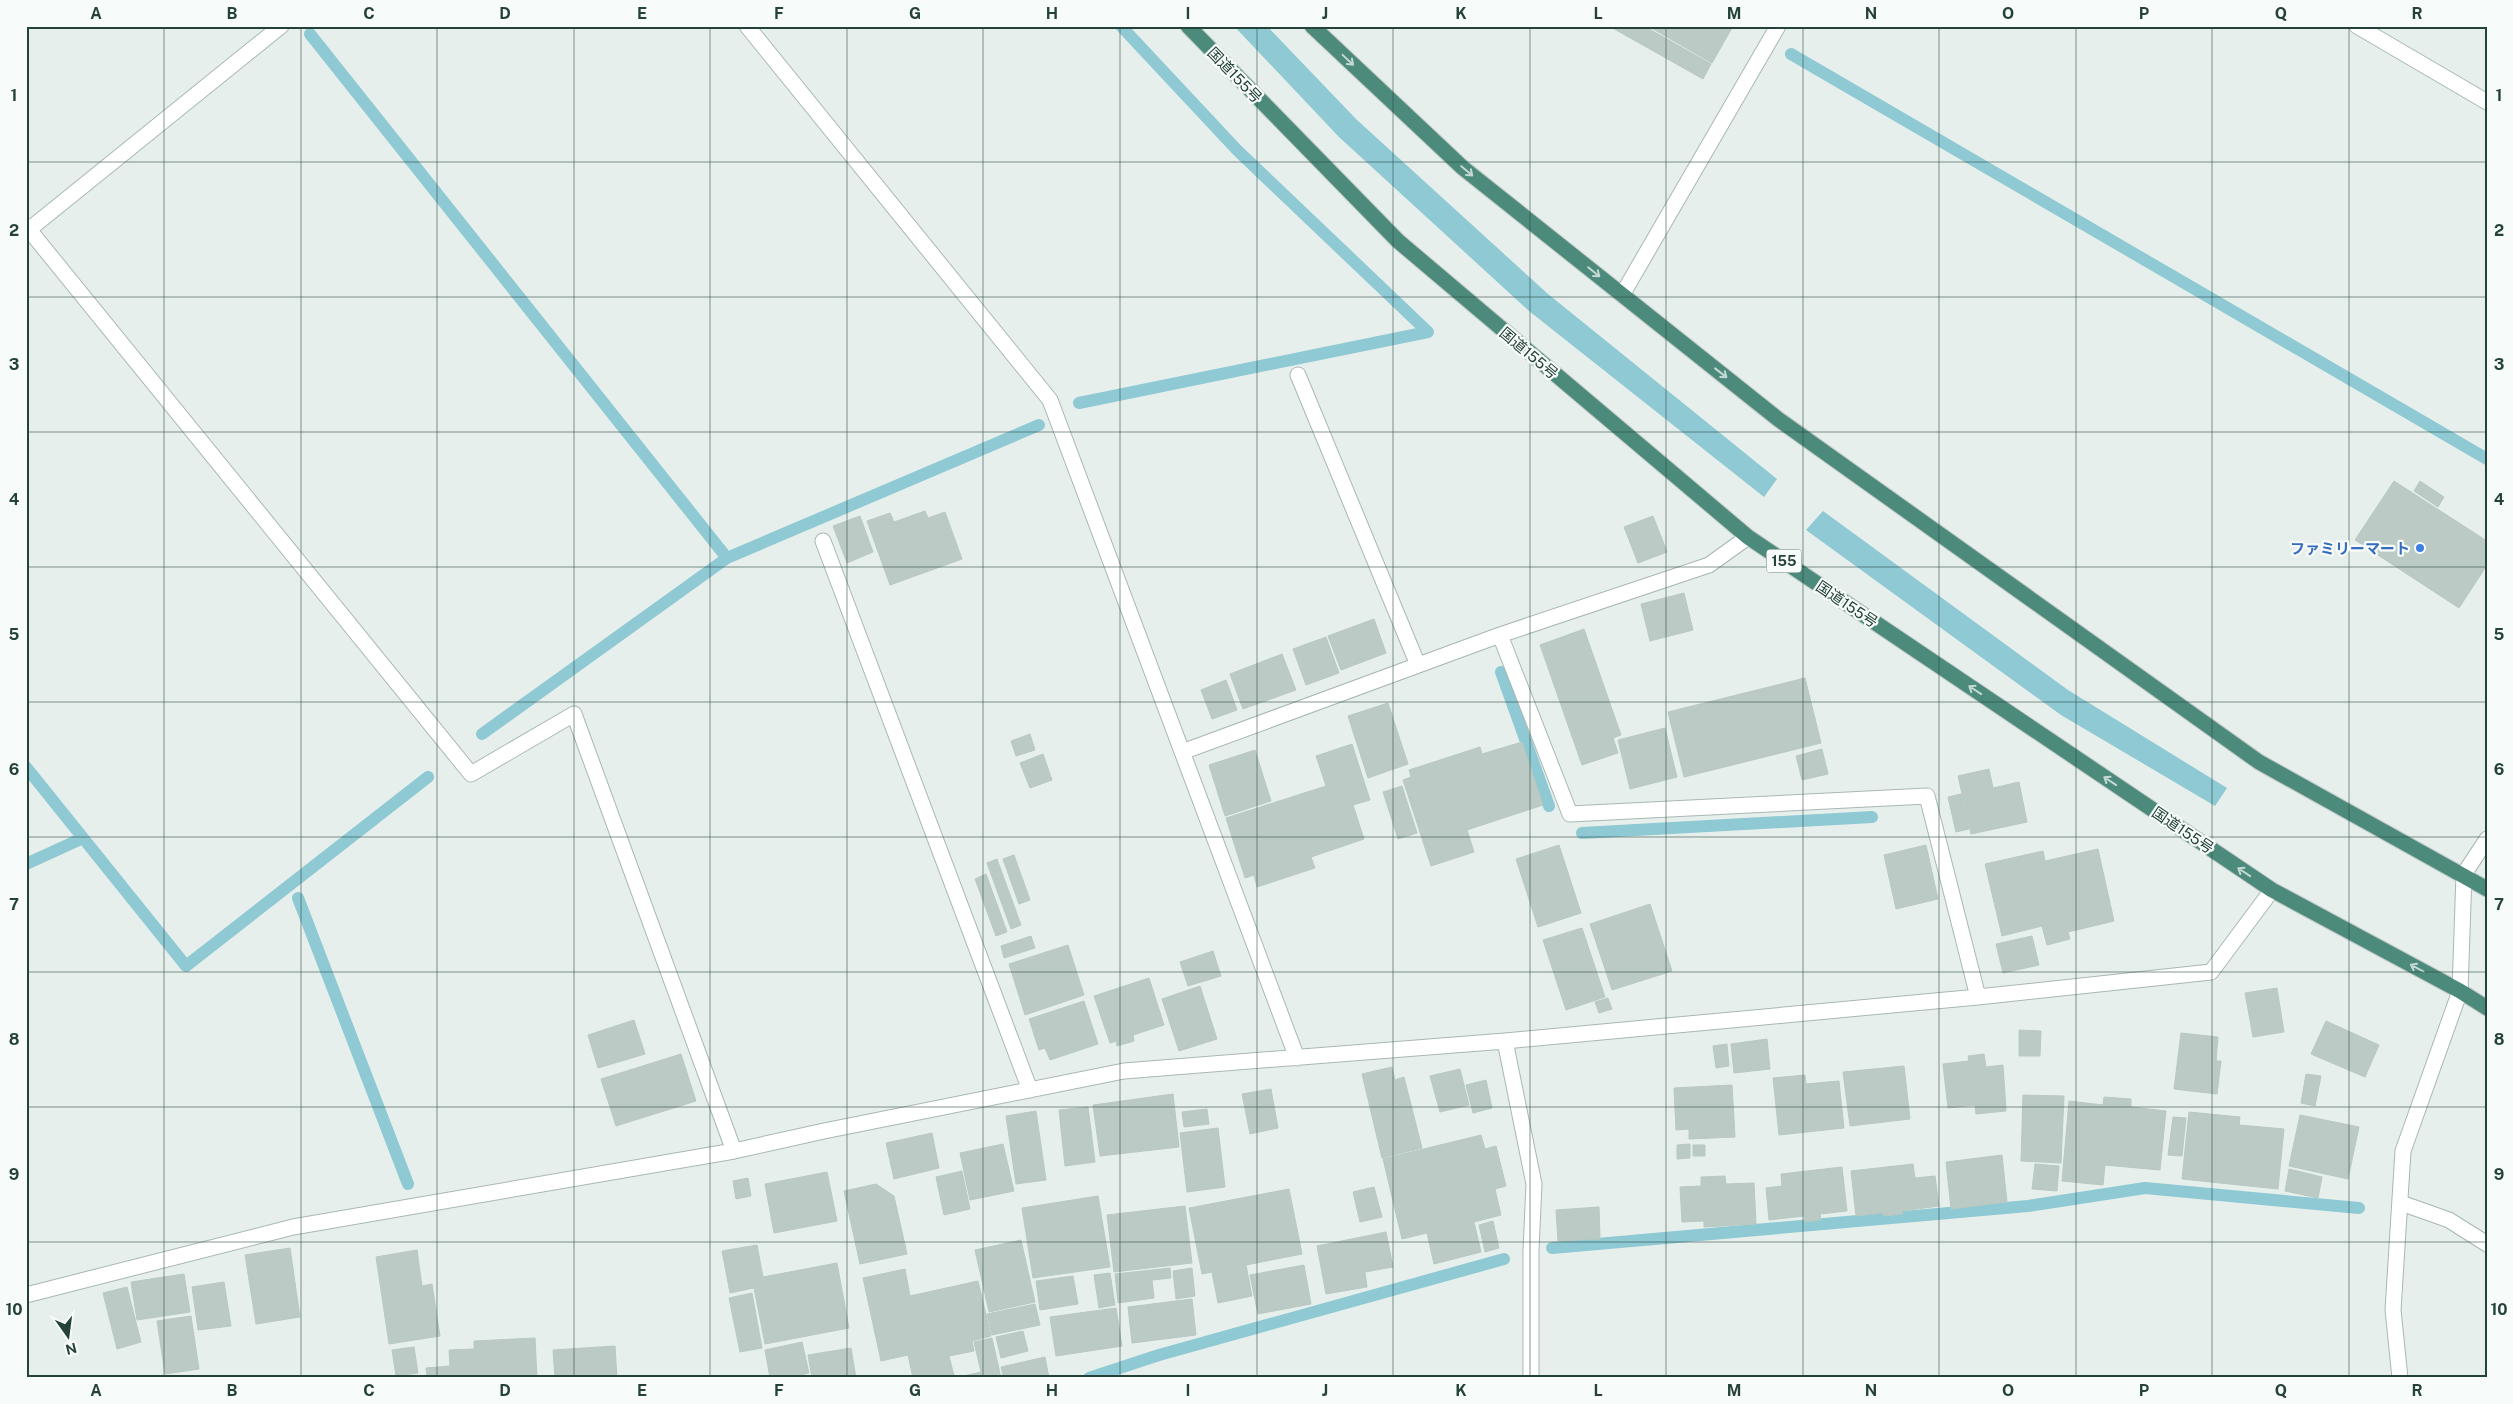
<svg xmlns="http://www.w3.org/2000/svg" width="2513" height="1404" viewBox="0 0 2513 1404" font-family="'Public Sans','Noto Sans JP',sans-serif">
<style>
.water{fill:#8ec9d4}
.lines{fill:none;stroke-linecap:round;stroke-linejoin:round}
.stream{stroke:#8ec9d4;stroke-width:12}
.building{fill:#bbcac4;stroke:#b8c9c2}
.minor-casing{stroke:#a8b8b2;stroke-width:17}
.trunk-casing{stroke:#c2cac8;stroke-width:17}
.minor{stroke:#fff;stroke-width:15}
.trunk{stroke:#4c8a7c;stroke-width:15}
.oneway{stroke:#c4d9d4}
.grid{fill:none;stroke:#24423a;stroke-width:1;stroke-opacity:0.55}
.shop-dot{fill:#3f7fe0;stroke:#f7fbf9;stroke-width:2}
.labels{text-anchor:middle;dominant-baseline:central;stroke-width:4.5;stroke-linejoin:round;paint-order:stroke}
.shield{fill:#f7fbf9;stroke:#637a73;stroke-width:1}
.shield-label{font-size:14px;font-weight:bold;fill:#24423a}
.street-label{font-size:15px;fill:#24423a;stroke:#f7fbf9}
.shop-label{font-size:15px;font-weight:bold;fill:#366cbe;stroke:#f7fbf9;text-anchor:end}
.neatline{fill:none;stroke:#24423a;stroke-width:2}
.grid-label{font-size:16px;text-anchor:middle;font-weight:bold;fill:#24423a}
</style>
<rect width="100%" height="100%" fill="#e6efeb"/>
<path class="water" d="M1234 26H1267L1357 120 1548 294 1777 479 1764 497 1529 311 1339 137Z
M1823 511 2068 690 2227 788 2215 806 2061 715 1806 530Z"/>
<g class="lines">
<path class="stream" d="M310 34 727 558
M1791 54 2487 459
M1079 403 1428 332 1237 150 1121 26
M1501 672 1549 806
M482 734 727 558 1039 425
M26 767 186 966 428 777
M1582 833 1872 817
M26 864 83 838
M298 898 408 1184
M1552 1248 2028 1206 2145 1188 2359 1208
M1089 1378 1159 1355 1504 1259"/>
</g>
<path class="building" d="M1609 26H1644L1711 64 1703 79Z
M1648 26H1733L1712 63Z
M2394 481 2487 541V565L2459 608 2355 540Z
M2420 481 2444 497 2438 507 2414 491Z
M925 511 928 518 945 512 962 559 890 585 867 521 890 513 894 522Z
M860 516 873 552 847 563 833 526Z
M1653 516 1667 552 1638 563 1624 527Z
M1684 593 1693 630 1650 641 1641 604Z
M1374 619 1386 653 1341 670 1328 636Z
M1584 629 1621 735 1613 738 1618 753 1582 765 1540 645Z
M1326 637 1339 673 1306 685 1293 649Z
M1282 654 1296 690 1243 709 1230 674Z
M1805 678 1821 743 1684 777 1668 712Z
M1226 680 1237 710 1212 719 1201 690Z
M1388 703 1408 764 1368 778 1348 716Z
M1665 728 1677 777 1630 789 1618 740Z
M1030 734 1035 750 1016 756 1011 741Z
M1522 742 1543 805 1467 830 1474 852 1431 866 1403 780 1411 777 1409 770 1480 747 1482 754Z
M1352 744 1370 800 1353 805 1364 839 1311 857 1315 868 1257 887 1254 875 1245 878 1226 818 1326 786 1316 756Z
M1822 749 1828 774 1802 780 1796 756Z
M1255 750 1271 801 1225 816 1209 765Z
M1043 754 1052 780 1030 788 1020 763Z
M1989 769 1993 788 2019 782 2027 822 1971 834 1958 776Z
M1402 786 1417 833 1398 839 1383 792Z
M1961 794 1969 829 1956 832 1948 797Z
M1559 845 1581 913 1538 927 1516 859Z
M1926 845 1938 899 1896 909 1884 855Z
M2098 849 2114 921 2068 932 2070 939 2047 945 2042 926 2002 936 1985 864 2043 851 2045 861Z
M1014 855 1030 900 1019 904 1003 859Z
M997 859 1021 925 1011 929 987 863Z
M986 874 1007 932 996 936 975 879Z
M1650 904 1672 971 1612 990 1590 924Z
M1582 928 1605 997 1566 1010 1543 940Z
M1031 936 1035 948 1004 958 1001 946Z
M2032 936 2039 965 2003 973 1996 944Z
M1068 945 1084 995 1025 1015 1009 964Z
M1213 951 1221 976 1188 986 1180 962Z
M1149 978 1164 1025 1133 1035 1134 1041 1117 1046 1116 1041 1110 1043 1094 996Z
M1200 986 1217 1039 1179 1051 1162 999Z
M2277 988 2284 1032 2253 1037 2245 993Z
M1608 998 1612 1009 1599 1013 1595 1002Z
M1084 1001 1098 1044 1050 1060 1045 1048 1039 1050 1029 1019Z
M634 1020 645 1054 598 1068 588 1035Z
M2326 1021 2379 1045 2365 1077 2311 1054Z
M2019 1030 2041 1031 2040 1056H2019Z
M2181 1033 2218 1037 2216 1061H2221L2217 1094 2174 1089Z
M1767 1039 1770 1069 1734 1073 1731 1044Z
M1727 1044 1729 1066 1716 1068 1713 1046Z
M681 1054 696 1101 616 1126 601 1079Z
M1984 1054 1986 1067 2003 1065 2006 1111 1976 1114 1975 1105 1948 1108 1943 1064 1969 1061 1968 1056Z
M1904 1066 1910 1119 1850 1126 1843 1072Z
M1392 1067 1395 1080 1404 1077 1422 1148 1382 1158 1362 1074Z
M1460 1069 1469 1105 1440 1112 1430 1076Z
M2306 1074 2321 1076 2315 1106 2301 1103Z
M1805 1075 1806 1084 1839 1081 1844 1128 1779 1135 1773 1078Z
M1486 1080 1492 1108 1473 1113 1466 1085Z
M1732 1085 1735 1137 1689 1139V1129L1676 1130 1674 1088Z
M1271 1089 1278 1128 1250 1134 1242 1094Z
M1173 1094 1179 1147 1100 1156 1093 1105Z
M2023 1095 2064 1096 2061 1163 2021 1161Z
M2104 1097 2131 1099V1107L2166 1111 2160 1170 2105 1165 2103 1185 2062 1181 2069 1101 2103 1105Z
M1088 1107 1095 1162 1065 1166 1059 1110Z
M1207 1109 1209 1124 1184 1127 1182 1112Z
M1036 1111 1046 1180 1016 1184 1006 1116Z
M2189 1112 2240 1117 2239 1125 2284 1129 2278 1189 2182 1179Z
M2300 1115 2359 1127 2348 1179 2289 1166Z
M2173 1117 2186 1118 2182 1156 2168 1155Z
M1218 1128 1225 1187 1187 1192 1180 1133Z
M932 1133 939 1168 894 1179 886 1143Z
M1481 1135 1485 1149 1496 1146 1506 1186 1495 1189 1501 1215 1474 1222 1481 1252 1434 1264 1427 1233 1402 1239 1383 1159Z
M1003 1144 1014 1191 970 1200 960 1153Z
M1690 1144V1158L1677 1159V1145Z
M1693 1145H1705V1156H1693Z
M2002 1155 2007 1202 1951 1209 1946 1162Z
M1913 1164 1915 1178 1935 1176 1939 1206 1902 1211 1903 1214 1884 1216 1883 1213 1856 1216 1851 1171Z
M2035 1164 2059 1166 2057 1191 2032 1189Z
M1842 1167 1847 1211 1820 1214 1821 1220 1805 1222 1804 1216 1769 1220 1766 1188 1782 1186 1781 1174Z
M2289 1169 2322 1177 2318 1198 2285 1191Z
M962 1171 970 1209 944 1215 936 1177Z
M827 1172 837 1221 774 1233 765 1184Z
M1725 1176 1726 1184 1754 1183 1756 1224 1704 1227V1221L1682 1222 1680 1187 1701 1186V1177Z
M748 1178 751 1196 736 1199 733 1181Z
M876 1184 894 1196 907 1254 860 1264 844 1191Z
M1374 1187 1382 1217 1360 1222 1353 1192Z
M1289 1189 1302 1254 1246 1265 1252 1296 1218 1303 1212 1272 1202 1274 1189 1208Z
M1098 1196 1110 1267 1033 1278 1022 1208Z
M1185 1206 1192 1263 1114 1272 1107 1215Z
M1599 1207 1600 1239 1558 1241 1556 1210Z
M1493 1221 1499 1248 1485 1252 1479 1225Z
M1386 1232 1393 1267 1365 1272 1367 1287 1326 1294 1317 1246Z
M1021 1240 1035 1302 989 1312 975 1250Z
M757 1245 763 1277 837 1263 849 1328 765 1344 754 1288 730 1293 722 1251Z
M290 1248 300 1317 256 1324 245 1255Z
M417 1250 422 1286 432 1284 440 1336 389 1344 376 1257Z
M1304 1265 1311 1304 1258 1314 1250 1275Z
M1170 1268 1171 1278 1152 1280 1154 1298 1118 1303 1115 1274Z
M1192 1268 1195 1296 1176 1299 1173 1271Z
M905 1269 910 1296 978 1281 991 1336 972 1341 974 1351 949 1356 954 1376 913 1378 908 1355 881 1361 863 1278Z
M1110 1273 1115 1305 1099 1308 1094 1275Z
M184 1274 190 1312 137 1320 131 1282Z
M1073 1276 1078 1304 1040 1310 1036 1281Z
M224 1282 231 1326 198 1330 192 1287Z
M127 1287 141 1342 117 1349 103 1293Z
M752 1293 762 1348 740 1352 729 1298Z
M1192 1299 1196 1335 1132 1343 1128 1307Z
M1035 1304 1040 1325 992 1335 987 1314Z
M1116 1308 1122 1346 1056 1356 1050 1317Z
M191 1316 199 1369 165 1374 157 1321Z
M1023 1331 1028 1351 1001 1358 996 1337Z
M535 1338 537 1378H427L426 1368 450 1366 449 1350 474 1349V1341Z
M992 1338 1001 1378H955L981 1372 974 1342Z
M802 1342 809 1373 787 1378H770L765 1350Z
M615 1346 617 1378H555L553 1350Z
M414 1347 418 1373 396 1376 392 1350Z
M851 1348 856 1378H812L808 1355Z
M1045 1357 1049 1378H1004L1001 1367Z"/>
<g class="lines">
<defs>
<path id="minor" d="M747 26 1050 400 1297 1058
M2357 26 2487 102
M26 226 471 774 574 714 734 1151
M26 232 281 26
M1622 295 1778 26
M1298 375 1418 665
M823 541 1030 1090
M1500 635 1570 814 1927 796 1978 997
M1182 752 1500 635 1709 565 1748 537
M1505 1041 1534 1184 1531 1250V1378
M2401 1203 2449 1220 2487 1244
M26 1295 293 1227 734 1151 824 1131 1124 1071 1505 1041 1978 997 2211 972 2272 890
M2400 1378 2393 1310 2403 1151 2460 991 2464 874 2487 839"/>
<path id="trunk" d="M1188 26 1398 241 1748 537 2272 890 2460 991 2487 1008
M1312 26 1463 168 1778 419 2259 762 2487 889"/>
</defs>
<use href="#minor" class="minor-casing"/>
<use href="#trunk" class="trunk-casing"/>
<use href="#minor" class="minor"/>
<use href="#trunk" class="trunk"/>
</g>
<defs><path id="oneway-shaft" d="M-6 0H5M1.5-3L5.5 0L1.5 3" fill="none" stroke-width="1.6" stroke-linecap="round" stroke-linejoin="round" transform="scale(1.25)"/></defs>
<g class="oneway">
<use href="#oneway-shaft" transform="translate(1348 60) rotate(43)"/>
<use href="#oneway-shaft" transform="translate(1467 171) rotate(40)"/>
<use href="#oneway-shaft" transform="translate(1594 272) rotate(39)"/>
<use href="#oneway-shaft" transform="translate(1721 373) rotate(38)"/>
<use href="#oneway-shaft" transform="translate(1975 690) rotate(-146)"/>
<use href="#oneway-shaft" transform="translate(2110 781) rotate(-146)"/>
<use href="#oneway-shaft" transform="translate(2244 872) rotate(-146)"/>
<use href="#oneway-shaft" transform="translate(2417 968) rotate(-152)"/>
</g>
<path class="grid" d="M164 26V1378M301 26V1378M437 26V1378M574 26V1378M710 26V1378M847 26V1378M983 26V1378M1120 26V1378M1257 26V1378M1393 26V1378M1530 26V1378M1666 26V1378M1803 26V1378M1939 26V1378M2076 26V1378M2212 26V1378M2349 26V1378M26 162H2487M26 297H2487M26 432H2487M26 567H2487M26 702H2487M26 837H2487M26 972H2487M26 1107H2487M26 1242H2487"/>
<circle class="shop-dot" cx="2420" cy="548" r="5"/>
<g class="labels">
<rect class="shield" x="1766.5" y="549.5" width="35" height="23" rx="4"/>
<g class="shield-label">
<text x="1784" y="561">155</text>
</g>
<g class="street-label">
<text transform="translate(1235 75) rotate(46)">国道155号</text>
<text transform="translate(1529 353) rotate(40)">国道155号</text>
<text transform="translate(1847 604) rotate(34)">国道155号</text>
<text transform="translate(2183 830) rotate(34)">国道155号</text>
</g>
<g class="shop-label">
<text x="2410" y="548">ファミリーマート</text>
</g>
</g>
<rect width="2513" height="1404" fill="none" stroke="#f7fbf9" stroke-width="55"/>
<g transform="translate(68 1336) rotate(166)" stroke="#f7fbf9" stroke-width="4" paint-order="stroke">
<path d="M0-4L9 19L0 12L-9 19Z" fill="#24423a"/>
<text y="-8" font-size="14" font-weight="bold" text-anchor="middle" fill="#24423a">N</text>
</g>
<rect x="28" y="28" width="2458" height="1348" class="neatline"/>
<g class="grid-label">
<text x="96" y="19">A</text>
<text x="232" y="19">B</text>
<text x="369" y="19">C</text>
<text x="505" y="19">D</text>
<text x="642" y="19">E</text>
<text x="779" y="19">F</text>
<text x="915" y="19">G</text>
<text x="1052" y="19">H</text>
<text x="1188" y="19">I</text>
<text x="1325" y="19">J</text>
<text x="1461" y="19">K</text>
<text x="1598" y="19">L</text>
<text x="1734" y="19">M</text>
<text x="1871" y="19">N</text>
<text x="2008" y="19">O</text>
<text x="2144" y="19">P</text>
<text x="2281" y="19">Q</text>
<text x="2417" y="19">R</text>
<text x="14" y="101">1</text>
<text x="2499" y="101">1</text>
<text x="14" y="236">2</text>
<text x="2499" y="236">2</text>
<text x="14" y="370">3</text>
<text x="2499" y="370">3</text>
<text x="14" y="505">4</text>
<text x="2499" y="505">4</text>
<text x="14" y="640">5</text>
<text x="2499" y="640">5</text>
<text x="14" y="775">6</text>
<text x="2499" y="775">6</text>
<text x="14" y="910">7</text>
<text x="2499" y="910">7</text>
<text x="14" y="1045">8</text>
<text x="2499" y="1045">8</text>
<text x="14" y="1180">9</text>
<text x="2499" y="1180">9</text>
<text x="14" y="1315">10</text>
<text x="2499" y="1315">10</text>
<text x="96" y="1396">A</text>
<text x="232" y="1396">B</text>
<text x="369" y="1396">C</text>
<text x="505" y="1396">D</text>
<text x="642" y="1396">E</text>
<text x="779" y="1396">F</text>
<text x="915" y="1396">G</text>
<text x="1052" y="1396">H</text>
<text x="1188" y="1396">I</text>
<text x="1325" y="1396">J</text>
<text x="1461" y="1396">K</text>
<text x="1598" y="1396">L</text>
<text x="1734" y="1396">M</text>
<text x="1871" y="1396">N</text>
<text x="2008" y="1396">O</text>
<text x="2144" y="1396">P</text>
<text x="2281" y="1396">Q</text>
<text x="2417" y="1396">R</text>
</g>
</svg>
